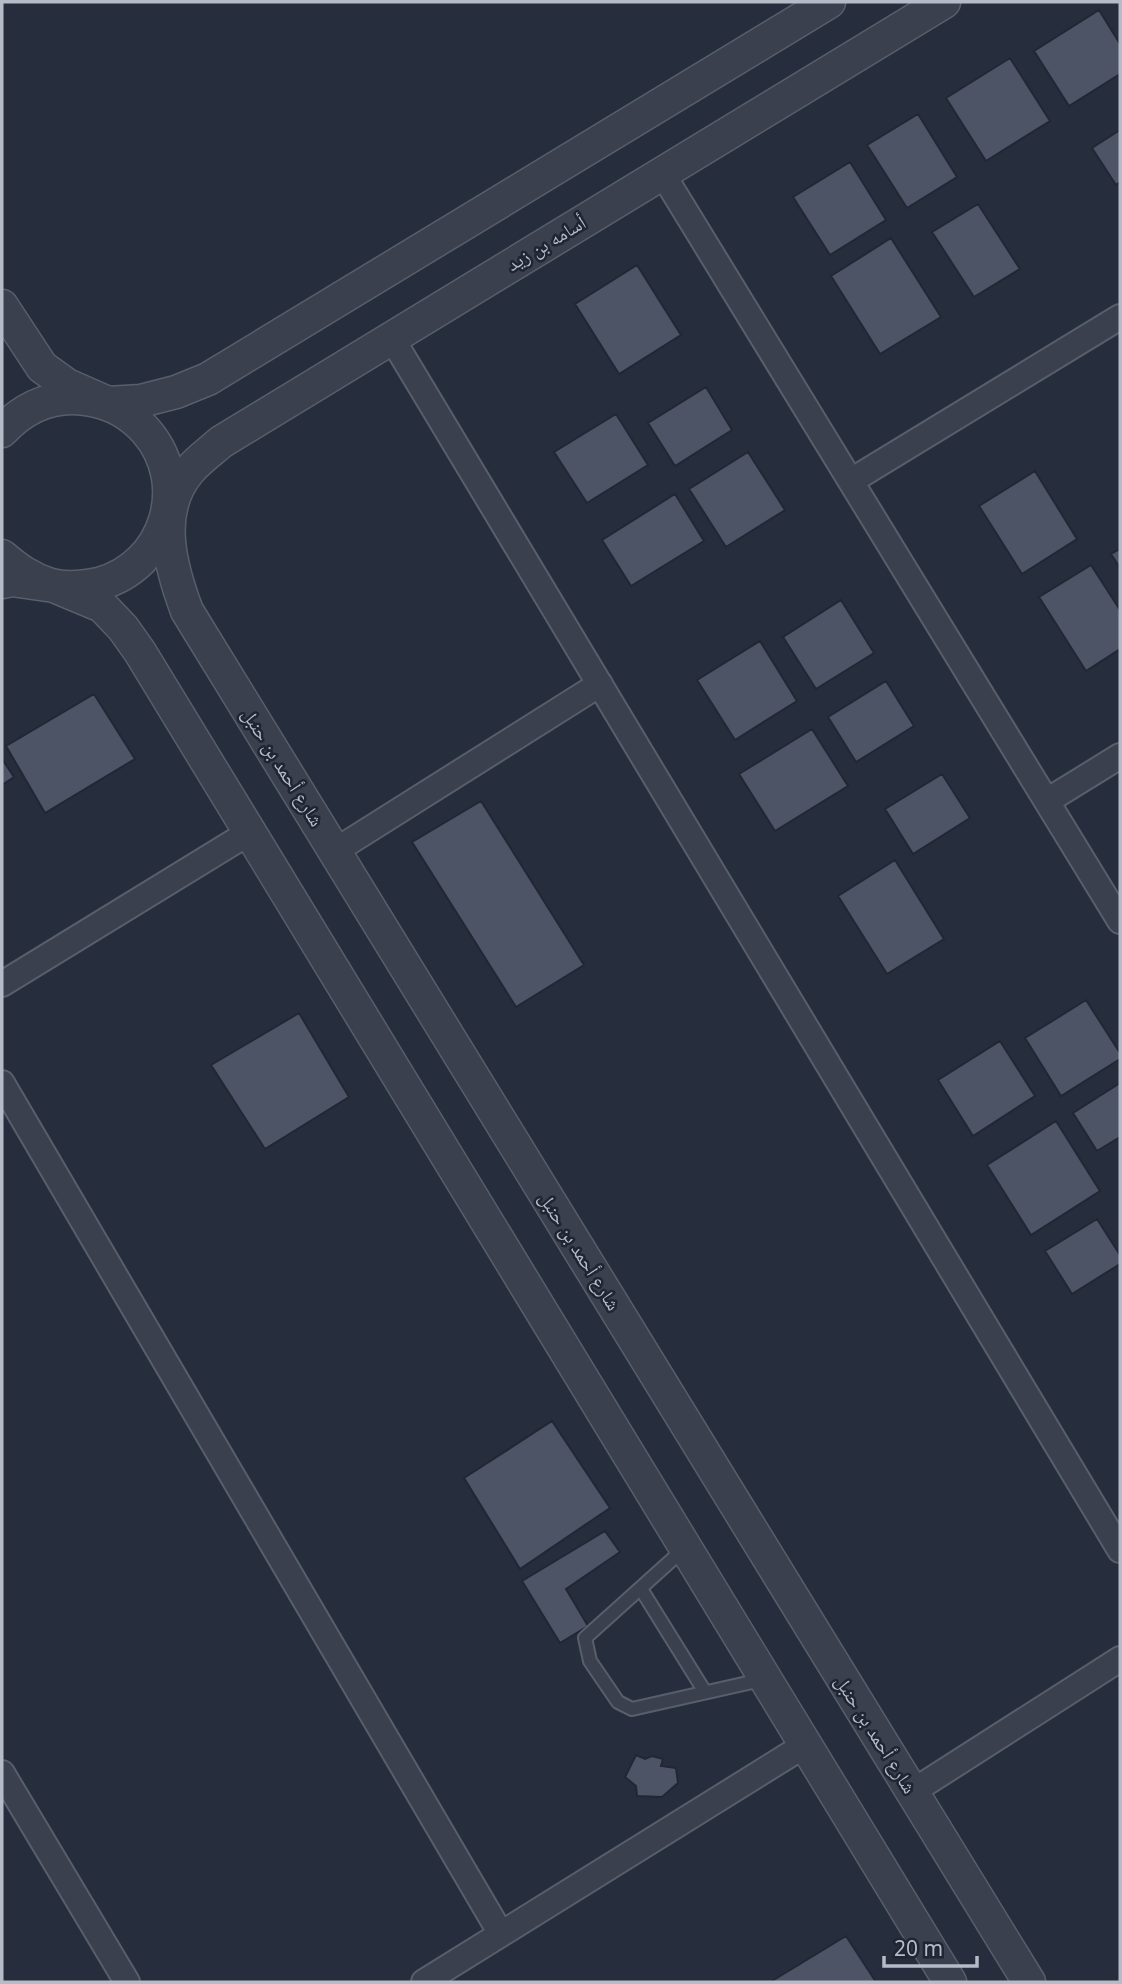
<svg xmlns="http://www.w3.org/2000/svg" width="1122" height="1984" viewBox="0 0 1122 1984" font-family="'Noto Sans','Noto Naskh Arabic',sans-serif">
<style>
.building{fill:#4d5466;stroke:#212734;stroke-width:2}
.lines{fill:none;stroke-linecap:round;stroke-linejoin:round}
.service-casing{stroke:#585e6b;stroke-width:16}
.minor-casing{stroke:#585e6b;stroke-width:28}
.tertiary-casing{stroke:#585e6b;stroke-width:35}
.service{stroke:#3a404d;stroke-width:12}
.minor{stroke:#3a404d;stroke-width:24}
.tertiary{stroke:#3a404d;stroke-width:32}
.labels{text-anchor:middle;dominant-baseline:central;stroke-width:5;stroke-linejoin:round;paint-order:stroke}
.street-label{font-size:19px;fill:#b6bbc8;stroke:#1f2532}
</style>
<rect width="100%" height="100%" fill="#262e3d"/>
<path class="building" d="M1099 10 1120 44V74L1069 106 1034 51Z
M1010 58 1050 121 986 161 946 98Z
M918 114 957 177 907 208 867 145Z
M1120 130V182L1116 185 1092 148Z
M850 162 886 220 830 255 793 197Z
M978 204 1020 269 974 297 932 232Z
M891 238 941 317 880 354 831 276Z
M637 265 681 335 619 374 575 304Z
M706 387 732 430 675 466 648 423Z
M616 414 648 465 587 503 554 452Z
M748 452 785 510 726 547 689 489Z
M1035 471 1077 539 1022 574 979 506Z
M675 494 704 541 631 586 602 540Z
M1120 549V568L1111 554Z
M1091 565 1120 610V649L1086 671 1039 597Z
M841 600 874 653 816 689 783 637Z
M760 641 797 701 735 740 697 680Z
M886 681 914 726 856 762 828 717Z
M94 694 135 759 45 813 6 746Z
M812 729 848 786 775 831 739 774Z
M2 759 14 777 2 785Z
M942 774 970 818 913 854 885 809Z
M481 801 584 965 516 1007 412 842Z
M895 860 944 939 887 974 838 896Z
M1086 1000 1120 1053V1059L1061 1096 1025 1038Z
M299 1013 349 1097 265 1149 211 1065Z
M1000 1041 1035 1096 973 1136 938 1080Z
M1120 1083V1137L1097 1151 1073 1113Z
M1056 1121 1100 1191 1031 1235 987 1165Z
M1097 1219 1120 1255V1264L1072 1294 1045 1251Z
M552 1421 610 1508 520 1569 464 1478Z
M605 1531 620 1552 566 1589 588 1626 560 1643 522 1581Z
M636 1755 645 1759 652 1756 663 1759 661 1766 676 1768 678 1783 662 1797 637 1796 636 1786 625 1777Z
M846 1936 876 1982H772V1981Z"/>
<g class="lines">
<defs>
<path id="service" d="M685 1548 585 1638 590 1661 618 1702 632 1709 765 1679
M641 1589 705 1692"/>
<path id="minor" d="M662 173 1120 921
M391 337 1120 1550
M851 481 1120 317
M1047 801 1120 756
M335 851 600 684
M2 984 250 832
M2 1083 501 1934
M2 1773 127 1982
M912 1792 1120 1659
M424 1982 805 1745"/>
<path id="tertiary" d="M944 2 221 442C211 451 198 460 189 471 155 511 170 566 187 611L1029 1982
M2 306 42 367 67 385 108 403 141 401 176 392 208 379 829 2
M2 431C26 405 57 393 92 400 114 404 132 415 146 431 192 484 166 566 99 584 84 587 66 589 51 585 31 579 17 569 2 556
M2 582 12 580 54 586 102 606 123 628 140 652 950 1982"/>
</defs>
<use href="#service" class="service-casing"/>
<use href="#minor" class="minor-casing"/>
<use href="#tertiary" class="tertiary-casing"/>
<use href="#service" class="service"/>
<use href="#minor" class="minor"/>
<use href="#tertiary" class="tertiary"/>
</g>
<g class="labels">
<g class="street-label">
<text transform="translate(546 243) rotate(-31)">أسامه بن زيد</text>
<text transform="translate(283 767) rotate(58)">شارع أحمد بن حنبل</text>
<text transform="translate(580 1251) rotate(58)">شارع أحمد بن حنبل</text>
<text transform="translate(876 1734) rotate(58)">شارع أحمد بن حنبل</text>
</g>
</g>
<rect width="1122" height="1984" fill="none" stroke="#b6bbc8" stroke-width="7"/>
<path d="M884 1956v10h93v-10" fill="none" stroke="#b6bbc8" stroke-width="3.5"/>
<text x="894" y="1956" font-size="21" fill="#b6bbc8" stroke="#1f2532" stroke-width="5" paint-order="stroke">20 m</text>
</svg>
